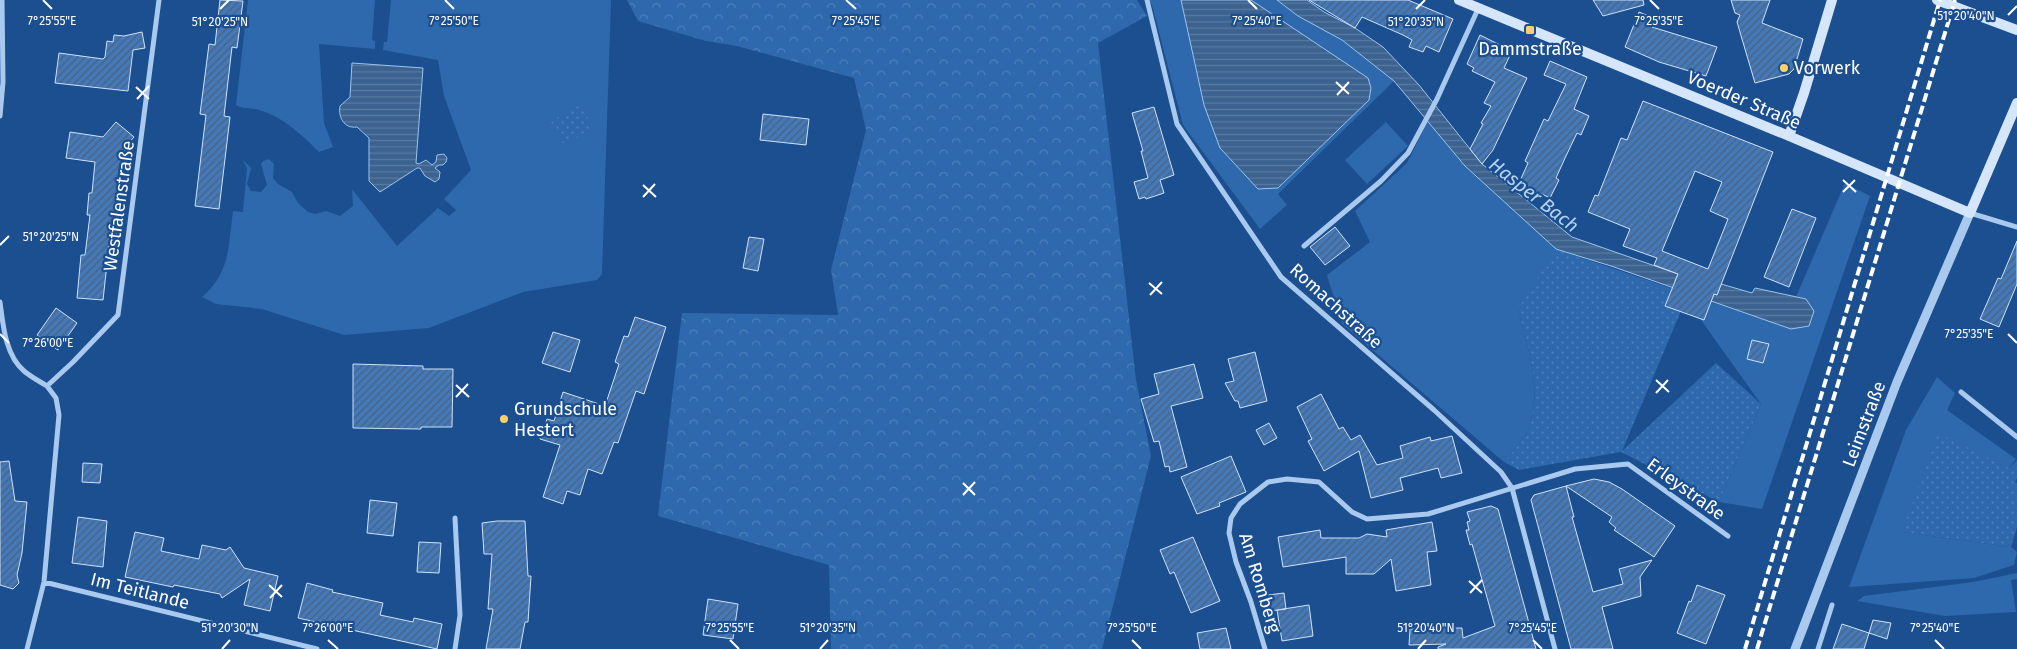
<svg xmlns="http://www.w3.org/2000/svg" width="2017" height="649" viewBox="0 0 2017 649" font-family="'Fira Sans',sans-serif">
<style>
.green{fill:#2e69ad}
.forest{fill:url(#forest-crowns)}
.park{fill:url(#park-dots)}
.water{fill:url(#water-rules);stroke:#9cc4f0}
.building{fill:url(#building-hatch);stroke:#cfe3fa;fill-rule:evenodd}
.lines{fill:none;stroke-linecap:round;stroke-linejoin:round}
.minor{stroke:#a9c9ee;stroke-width:5}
.tertiary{stroke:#a9c9ee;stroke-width:9}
.secondary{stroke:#d6e6fa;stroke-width:10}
.rail{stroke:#fff;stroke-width:4;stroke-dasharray:9 4;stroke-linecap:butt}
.ticks{fill:none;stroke:#fff;stroke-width:2}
.poi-dot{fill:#ffd166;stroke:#1b4f8f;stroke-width:2}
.labels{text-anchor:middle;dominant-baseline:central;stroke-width:4.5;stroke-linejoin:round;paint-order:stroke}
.poi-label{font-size:18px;fill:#fff;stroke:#1b4f8f;text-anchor:start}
.street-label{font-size:18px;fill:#fff;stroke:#1b4f8f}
.water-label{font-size:19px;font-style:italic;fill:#b5d3f5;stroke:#1b4f8f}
.ticks-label{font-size:12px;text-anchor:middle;fill:#fff;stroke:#1b4f8f;stroke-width:4.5;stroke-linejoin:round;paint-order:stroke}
</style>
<defs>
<pattern id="forest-crowns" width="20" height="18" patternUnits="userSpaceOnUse" patternTransform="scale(1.25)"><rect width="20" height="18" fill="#2e69ad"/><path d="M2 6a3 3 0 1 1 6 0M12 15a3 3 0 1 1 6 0" fill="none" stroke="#4d80b9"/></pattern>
<pattern id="park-dots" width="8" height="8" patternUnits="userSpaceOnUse" patternTransform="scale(1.25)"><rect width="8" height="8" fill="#2e69ad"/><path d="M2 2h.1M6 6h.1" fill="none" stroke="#4d80b9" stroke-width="1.8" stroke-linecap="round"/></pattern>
<pattern id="water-rules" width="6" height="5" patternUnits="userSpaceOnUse" patternTransform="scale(1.25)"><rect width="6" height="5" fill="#3c6290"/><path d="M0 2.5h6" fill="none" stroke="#597aa1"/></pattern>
<pattern id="building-hatch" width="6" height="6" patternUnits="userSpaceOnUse" patternTransform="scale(1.25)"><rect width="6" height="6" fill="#4478b7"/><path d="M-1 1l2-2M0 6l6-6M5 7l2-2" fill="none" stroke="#486282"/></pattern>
</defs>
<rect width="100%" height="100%" fill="#1b4f8f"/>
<path class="green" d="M248 0H375L372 40 375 41V49L319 44 324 123 333 147 319 152C301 134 283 117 259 110 251 107 243 110 236 105Z
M391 0H611L602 274 597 280 523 292 429 328 344 335 262 309 216 304 202 297C231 272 228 246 233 211L243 212 247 168 242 159 251 168 247 184 251 191 261 192 267 185 261 164 263 161 269 159 274 164 273 178 278 184 292 192 298 203 308 212 315 214 326 211 340 216 353 206 352 189 397 246 438 208 449 216 456 210 444 199 471 170 444 96 438 60 383 50 384 42H387Z
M1149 0H1277L1298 16 1342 40 1394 81 1278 194 1287 205 1260 229 1183 125 1152 5Z
M1428 121 1465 166 1556 249 1791 329 1806 299 1796 297 1845 183 1870 196 1762 509 1719 502 1761 404 1686 299 1518 309C1527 346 1543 389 1529 427 1525 439 1512 452 1504 462L1342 324 1327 275 1370 242 1355 211 1407 163Z
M1386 122 1408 146 1367 184 1345 160Z
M1937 377 1955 393 1947 410 2016 459 2009 468 1902 532 2011 547 2017 552 2014 565 1974 578 1849 587 1906 430Z
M2017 573V579L2011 580 2016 612 1945 616 1857 601 1864 596 1973 582Z"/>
<path class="forest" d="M627 0H1137L1147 16 1098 43 1136 380 1151 456 1102 649H831L829 565 658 516 682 313 838 315 831 270 866 130 854 78 737 46 706 41 638 21Z"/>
<path class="park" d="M578 103 593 126 565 146 549 124Z
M1556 249 1686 299 1622 451 1716 363 1761 404 1719 502 1621 452 1519 470 1504 462C1512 452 1525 439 1529 427 1543 389 1527 346 1518 309Z
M1938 433 2009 468 2017 460V478L2015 482 2017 483V527L2011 547 1902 532Z"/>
<path class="water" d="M1181 0H1251L1368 78 1371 88 1369 100 1278 188 1258 189 1220 148 1204 105Z
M1277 0H1307L1324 12 1355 28 1383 47 1419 85 1482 164 1572 237 1678 274 1675 281 1717 295 1721 284 1752 293 1755 288 1806 299 1814 311 1809 326 1791 329 1611 266 1556 249 1465 166 1394 81 1342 40 1298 16Z
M352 63 423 68 416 163 419 164 426 160 432 165 436 162 437 155 444 154 447 158 446 162 443 165H439L435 168 440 172 439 179 435 182 425 176 420 168H417L380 192 369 181V138L357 127C344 129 338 117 340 106L350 97Z"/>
<path class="building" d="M220 0 243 1 237 48 232 47 224 116 230 117 219 209 195 206 206 115 200 114 209 44 215 45Z
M1309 0H1408L1453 19 1439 52 1426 46 1423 52 1409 47 1412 40 1403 35 1362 17 1355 28Z
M1593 0H1643L1644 5 1603 16Z
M1731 0H1770L1762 23 1803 39 1794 69 1789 74 1755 83 1737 22 1740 15 1735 13Z
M1639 12 1656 19 1652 27 1717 47 1706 76 1659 62 1625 47Z
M142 32 145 48 133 50 128 91 55 83 59 53 103 59 105 57 107 41 113 42 114 35 124 36Z
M1480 35 1512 51 1504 68 1527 78 1493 150 1482 164 1470 149 1483 124 1481 123 1491 106 1484 103 1495 82 1472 71 1474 68 1467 64Z
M1550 61 1587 77 1574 109 1589 116 1581 135 1577 133 1566 156 1556 178 1559 180 1550 198 1519 183 1528 163 1525 161 1544 119 1548 121 1566 84 1544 75Z
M1643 101 1773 152 1717 295 1714 294 1704 320 1665 306 1678 274 1654 265 1657 258 1623 246 1630 229 1588 212 1595 195 1598 196 1621 138 1627 140ZM1695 171 1722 182 1710 211 1728 219 1708 269 1662 251Z
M1154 107 1174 175 1160 180 1164 193 1146 199 1145 197 1139 199 1134 182 1148 178 1141 151H1143L1132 113Z
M763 114 809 119 806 145 760 140Z
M116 122 134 137 125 147 119 191H122L115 247 109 246 103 300 77 298 81 255H85L90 215H87L89 193H92L95 162 66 158 70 132 103 137Z
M1792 209 1816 218 1789 287 1764 277Z
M1335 227 1350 246 1325 265 1310 247Z
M749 237 764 239 758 271 743 268Z
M2017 241V284L1999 327 1980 319 1998 278 2001 279Z
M56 308 77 323 58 350 37 335Z
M635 317 666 327 644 394 636 391 618 443 614 442 602 474 588 469 580 495 567 491 563 504 543 497 560 445 540 439 547 419 554 421 563 392 605 406 619 364 615 362 624 336 628 337Z
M553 332 580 340 570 372 542 363Z
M1752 340 1769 344 1763 363 1747 359Z
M1255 352 1267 401 1240 408 1238 401H1235L1225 383 1234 381 1228 359Z
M353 364 423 366V369H453L452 427H421V429L353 428Z
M1194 364 1203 398 1171 406 1187 467 1170 472 1169 466 1165 467 1159 441 1154 442 1141 399 1159 394 1154 374Z
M1321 394 1339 429 1343 427 1351 440 1360 435 1377 465 1403 458 1400 446 1430 437 1431 441 1452 436 1462 473 1441 478 1438 468 1400 478 1403 490 1371 498 1359 451 1324 471 1308 441 1312 439 1297 407Z
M1269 423 1277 438 1264 445 1256 430Z
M1231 456 1246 492 1219 503 1220 506 1197 514 1181 477Z
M9 461 15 501 27 502 22 553 17 575 19 583 13 589 0 585V462Z
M83 463 102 464 100 483 82 482Z
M1594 479 1609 482 1622 489 1675 526 1654 557 1614 530 1616 528 1609 522 1612 517 1566 486Z
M1566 486 1574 517H1572L1593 592 1623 584 1619 569 1652 560 1640 577 1641 596 1602 607 1613 649H1571L1531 500 1534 495Z
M370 500 397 503 393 536 367 533Z
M1491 506 1498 509 1536 649H1438V647L1446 644 1409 645 1410 629 1462 628 1463 638 1495 626 1472 544 1470 545 1466 530H1469L1467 522 1470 521 1467 512Z
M78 517 107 521 103 567 72 563Z
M497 521H525L528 576H531L528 622H525L520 649H486L493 609H488L492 554H484L482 523Z
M1432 522 1437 551 1427 552 1431 585 1396 591 1391 559 1374 574H1346V557L1283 567 1278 537 1320 530 1321 538H1359L1367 534 1387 537 1386 530Z
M135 532 164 538 161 551 199 559 202 545 226 550 230 547 244 568 278 576 270 611 244 605 250 579 222 598 220 594 174 585 173 587 125 577Z
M1193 537 1220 601 1191 613 1174 572 1170 574 1160 550Z
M419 542 441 543 439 573 417 572Z
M307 583 333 590 332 592 383 603 380 615 413 622 414 618 442 624 437 649 298 618Z
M1697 585 1725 595 1706 644 1677 633 1689 601 1691 602Z
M1284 593 1286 609 1270 611 1268 595Z
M708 599 738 604 733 639 703 635Z
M1309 605 1313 636 1282 641 1277 610Z
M1873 620 1891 623 1887 639 1869 633 1864 649H1833L1842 624 1869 633Z
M1226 628 1231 649H1200L1197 633Z"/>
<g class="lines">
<path class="minor" d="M1147 0 1177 124 1281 277 1434 410 1501 472 1512 488 1555 649
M0 116 3 82 2 0
M1970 213 2017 227
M1304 246 1381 181 1408 153 1437 99 1478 9
M0 302C3 324 5 355 24 371 31 377 39 381 47 386
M1961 392 2017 437
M44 582 317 649
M27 649 44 582 59 415 56 398 47 386 73 362 118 315 159 0
M455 649 460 615 455 518
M1265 649 1251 602 1236 562 1229 533 1231 518 1240 504 1268 482 1287 479 1319 482 1352 512 1367 519 1428 514 1575 469 1628 464 1728 536
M1818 649 1832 605"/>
<path class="tertiary" d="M1795 649 1897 382 1970 213"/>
<path class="secondary" d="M1459 0 1789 136 1970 213 2017 103
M1937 0 2017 30
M1789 136 1804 93 1832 0"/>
<path class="rail" d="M1745 649 1940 0
M1757 649 1955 0"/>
</g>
<path class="ticks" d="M43 0 52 9M445 0 454 9M846 0 856 9M1248 0 1257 9M1650 0 1659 9M220 9 229 0M1416 9 1425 0M2008 15 2017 6M1336 82 1349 94M136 87 149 99M1337 95 1349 82M137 99 149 86M1843 180 1856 192M643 185 656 197M1843 192 1855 180M643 197 655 184M0 245 9 236M1149 283 1162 294M1150 295 1162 282M0 334 9 343M2008 334 2017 343M1656 380 1669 392M456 385 469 397M1656 393 1668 380M456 397 468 384M963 483 975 495M963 495 975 482M1469 581 1482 593M269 585 282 597M1470 593 1482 580M270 598 282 585M328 640 338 649M730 640 739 649M1132 640 1141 649M1533 640 1542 649M1935 640 1944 649M222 649 230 640M820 649 828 640M1418 649 1426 640"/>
<g class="poi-dot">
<rect x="1525" y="25" width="10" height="10" rx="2.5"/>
<circle cx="1784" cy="68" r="5"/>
<circle cx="504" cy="419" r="5"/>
</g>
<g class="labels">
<g class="poi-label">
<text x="1530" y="49" text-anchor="middle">Dammstraße</text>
<text x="1794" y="68">Vorwerk</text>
<text x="514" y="409">Grundschule<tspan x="514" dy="21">Hestert</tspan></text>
</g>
<g class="street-label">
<text transform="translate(1744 100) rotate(23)">Voerder Straße</text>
<text transform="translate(119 206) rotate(-82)">Westfalenstraße</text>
<text transform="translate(1336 306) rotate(42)">Romachstraße</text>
<text transform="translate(1864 424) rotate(-69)">Leimstraße</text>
<text transform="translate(1686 489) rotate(36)">Erleystraße</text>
<text transform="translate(1260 583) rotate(73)">Am Romberg</text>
<text transform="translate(140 591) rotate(14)">Im Teitlande</text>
</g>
<g class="water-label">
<text transform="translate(1534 195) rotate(38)">Hasper Bach</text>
</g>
</g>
<g class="ticks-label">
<text x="1966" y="20">51°20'40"N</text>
<text x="52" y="25">7°25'55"E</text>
<text x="454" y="25">7°25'50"E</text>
<text x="856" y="25">7°25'45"E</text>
<text x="1257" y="25">7°25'40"E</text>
<text x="1659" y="25">7°25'35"E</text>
<text x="220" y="26">51°20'25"N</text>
<text x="1416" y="26">51°20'35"N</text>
<text x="51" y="241">51°20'25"N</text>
<text x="1969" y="338">7°25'35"E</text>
<text x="48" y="347">7°26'00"E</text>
<text x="230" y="632">51°20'30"N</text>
<text x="828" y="632">51°20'35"N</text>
<text x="1426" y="632">51°20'40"N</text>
<text x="328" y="632">7°26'00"E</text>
<text x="730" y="632">7°25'55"E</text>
<text x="1132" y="632">7°25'50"E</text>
<text x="1533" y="632">7°25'45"E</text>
<text x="1935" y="632">7°25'40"E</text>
</g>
</svg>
